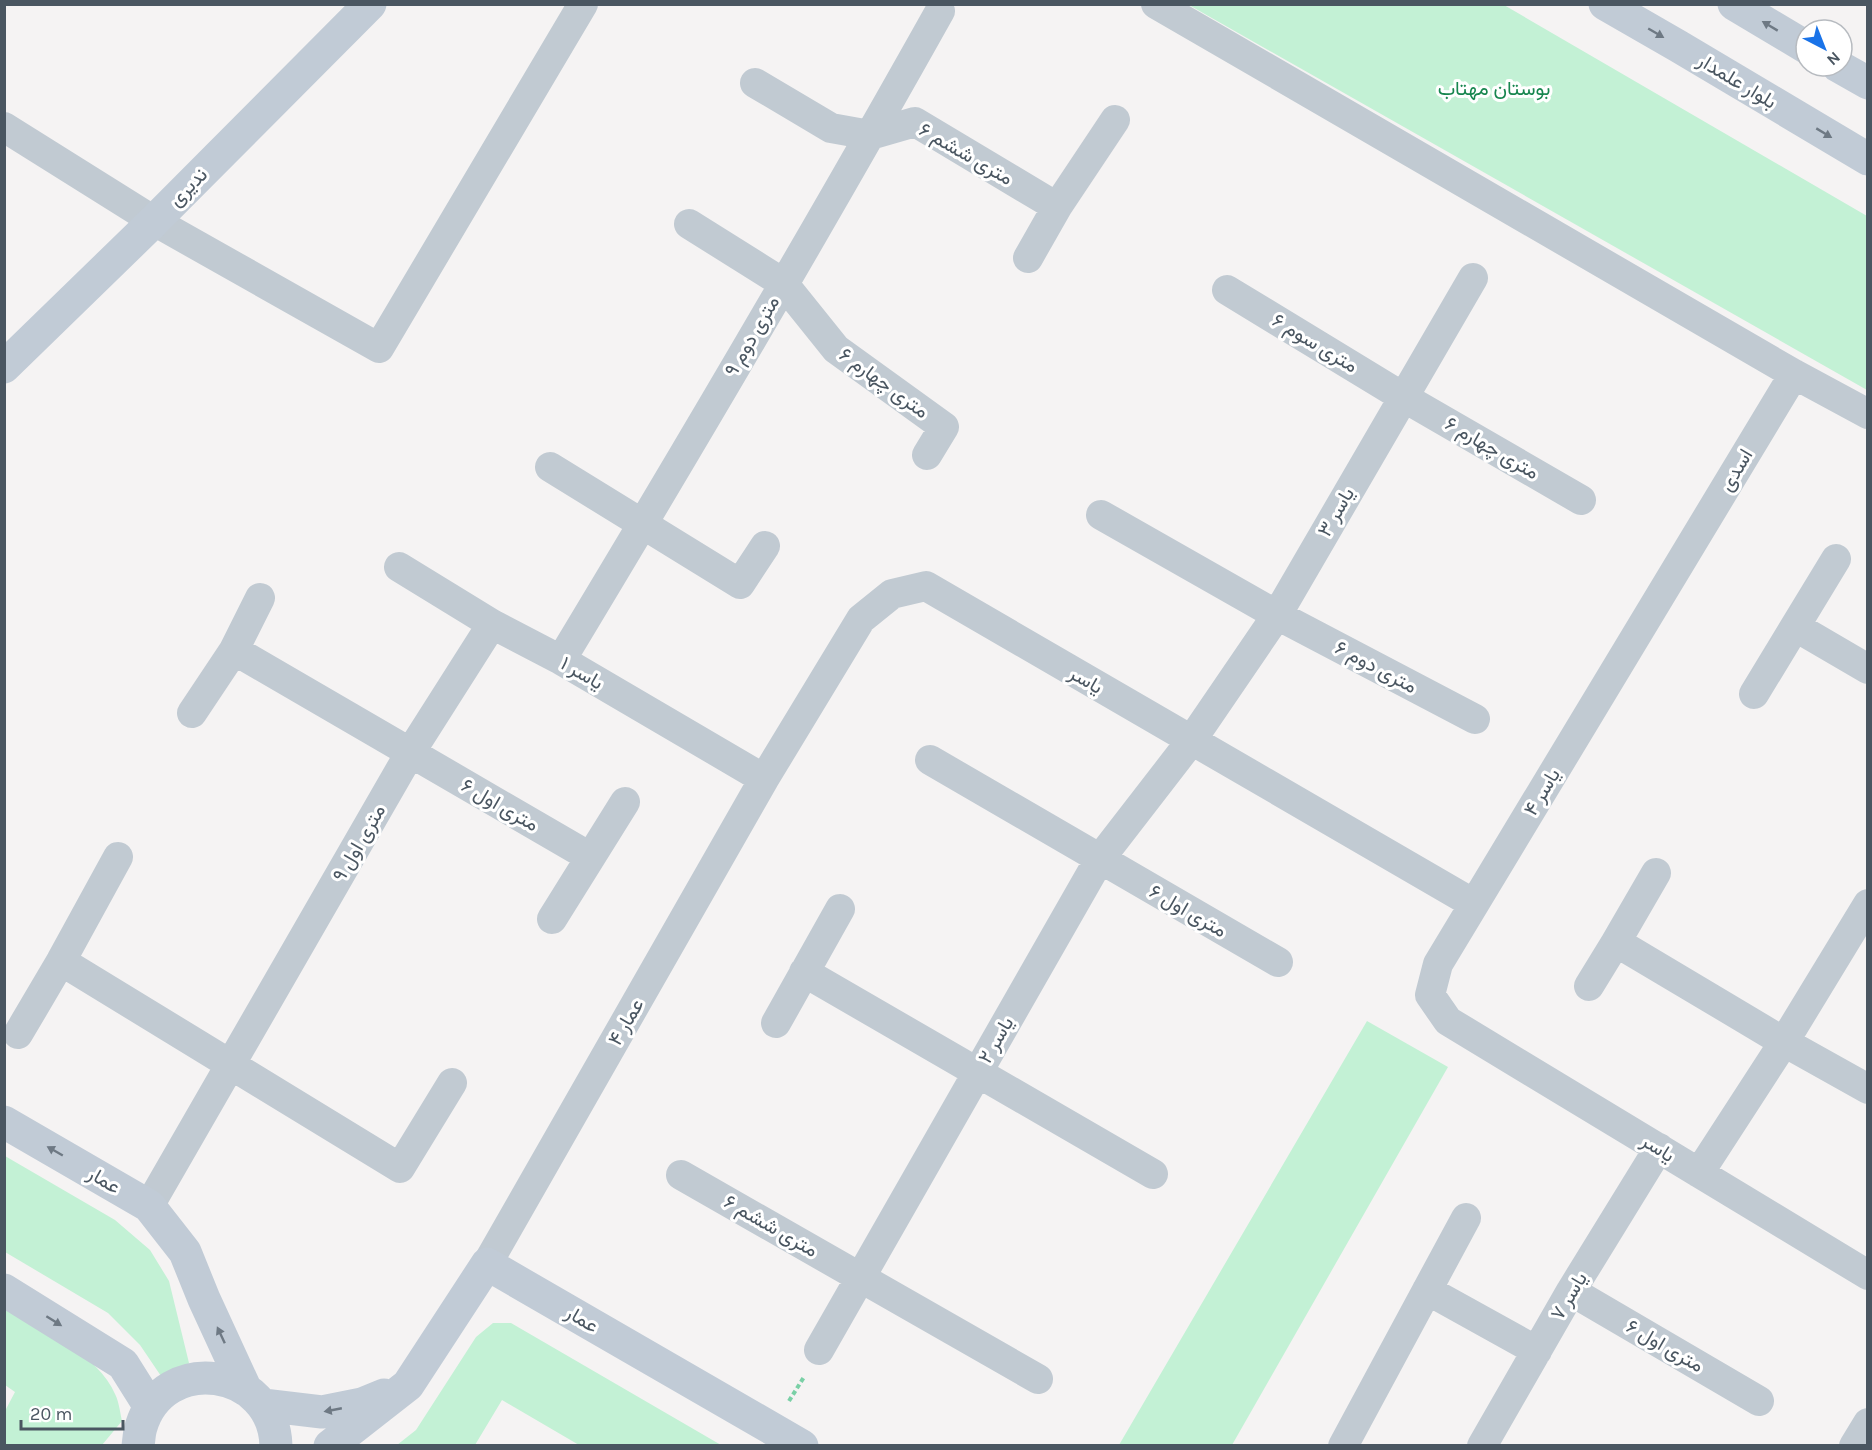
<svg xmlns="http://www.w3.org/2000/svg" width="1872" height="1450" viewBox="0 0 1872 1450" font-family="Karla,Vazirmatn,sans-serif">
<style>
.green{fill:#c3f1d5}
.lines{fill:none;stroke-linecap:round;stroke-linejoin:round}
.path{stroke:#7ad0a6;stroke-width:4;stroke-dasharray:4.5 3;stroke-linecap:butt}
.street{stroke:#c1cad2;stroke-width:30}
.secondary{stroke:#c1cbd6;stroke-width:33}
.oneway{fill:#6e7984}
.labels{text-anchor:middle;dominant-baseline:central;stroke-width:6;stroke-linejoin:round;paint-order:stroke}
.street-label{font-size:20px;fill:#4a5661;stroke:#fff}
.park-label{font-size:20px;fill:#17864f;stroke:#fff}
</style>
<rect width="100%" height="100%" fill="#f5f3f3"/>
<path class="green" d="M1189 5H1504L1867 216V390Z
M1367 1021 1448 1067 1232 1445H1119Z
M5 1156 115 1220 150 1250 169 1281 189 1363 180 1376 163 1379 140 1345 108 1313 5 1252Z
M4 1303C38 1323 100 1357 115 1394 119 1402 120 1412 122 1421L102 1445H5V1411L15 1392 5 1385Z
M493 1323H511L721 1445H579L502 1400 475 1445H397L416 1430 476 1337Z"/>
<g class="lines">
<path class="path" d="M789 1401 804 1377"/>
<path class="street" d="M1156 4 1794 374 1868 414
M755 83 831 128 870 135 915 122 1057 207
M4 127 154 221 379 348 583 4
M689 224 783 283 836 349 944 427 927 455
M1028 258 1057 207 1115 120
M1227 290 1403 397 1581 500
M1794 374 1438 964 1430 995 1448 1021 1868 1275
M550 467 740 584 765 546
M1101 515 1277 615 1475 719
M399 567 492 624 561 660 764 779
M1796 627 1868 669
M234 650 590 857
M561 660C690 446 818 229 940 11
M1754 694 1836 559
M192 713 234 650 260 598
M930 760 1278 962
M552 919 625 802
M1616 942 1784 1042 1868 1089
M61 961 400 1168 452 1083
M804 972 1153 1174
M1589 986 1616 942 1656 873
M776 1023 840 909
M18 1034 61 961 118 857
M1699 1173 1784 1042 1868 904
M681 1175 1038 1379
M149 1206 410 753 492 624
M487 1264 764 779 861 619 892 594 926 586 1474 904
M1427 1290 1537 1351
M1571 1291 1759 1401
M819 1350 1099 860 1191 741 1277 615 1473 278
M1343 1446 1466 1218
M1482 1446 1571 1291 1659 1148
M1854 1446 1868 1423"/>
<path class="secondary" d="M1605 4 1678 46 1868 159
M1734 4 1806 47
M1838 66 1868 83
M4 367 154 221 370 4
M4 1122 149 1206 185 1252 204 1299 245 1388
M4 1290 123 1364 150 1407
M263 1405 322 1412 362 1404 384 1395
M138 1446C139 1440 139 1433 141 1427 163 1352 274 1367 276 1446
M330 1446 408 1385 487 1264 802 1446"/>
</g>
<defs><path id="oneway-solid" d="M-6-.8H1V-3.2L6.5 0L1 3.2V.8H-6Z" transform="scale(1.5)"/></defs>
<g class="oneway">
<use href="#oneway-solid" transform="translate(1770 26) rotate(-149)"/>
<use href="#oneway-solid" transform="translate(1656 33) rotate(30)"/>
<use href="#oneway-solid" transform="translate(1824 133) rotate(31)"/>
<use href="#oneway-solid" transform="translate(55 1151) rotate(-150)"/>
<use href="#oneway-solid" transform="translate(54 1321) rotate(32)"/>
<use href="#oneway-solid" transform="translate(221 1335) rotate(-115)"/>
<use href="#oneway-solid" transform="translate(333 1410) rotate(169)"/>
</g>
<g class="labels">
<g class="street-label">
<text transform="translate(1737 81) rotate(31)">بلوار علمدار</text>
<text transform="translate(966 154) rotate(30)">۶ متری ششم</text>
<text transform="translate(188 187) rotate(-45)">ندیری</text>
<text transform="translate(752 336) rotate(-60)">۹ متری دوم</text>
<text transform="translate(1315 343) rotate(31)">۶ متری سوم</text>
<text transform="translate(884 383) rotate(36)">۶ متری چهارم</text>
<text transform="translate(1492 448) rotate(30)">۶ متری چهارم</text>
<text transform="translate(1736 470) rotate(-59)">اسدی</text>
<text transform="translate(1336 512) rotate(-60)">یاسر ۳</text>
<text transform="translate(1376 667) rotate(28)">۶ متری دوم</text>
<text transform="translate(582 673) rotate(30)">یاسر ۱</text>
<text transform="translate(1086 680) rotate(30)">یاسر</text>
<text transform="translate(1542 792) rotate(-59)">یاسر ۴</text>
<text transform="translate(500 805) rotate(30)">۶ متری اول</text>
<text transform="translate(359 843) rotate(-60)">۹ متری اول</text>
<text transform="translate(1188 911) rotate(30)">۶ متری اول</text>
<text transform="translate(626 1022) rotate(-60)">عمار ۴</text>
<text transform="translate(996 1040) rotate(-60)">یاسر ۲</text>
<text transform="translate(1658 1148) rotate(32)">یاسر</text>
<text transform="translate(104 1180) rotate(30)">عمار</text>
<text transform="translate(771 1226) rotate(30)">۶ متری ششم</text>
<text transform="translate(1569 1296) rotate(-59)">یاسر ۷</text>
<text transform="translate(582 1319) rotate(30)">عمار</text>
<text transform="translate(1665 1346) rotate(30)">۶ متری اول</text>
</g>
<g class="park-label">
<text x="1494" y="88">بوستان مهتاب</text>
</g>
</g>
<rect width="1872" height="1450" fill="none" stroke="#4a5661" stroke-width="12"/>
<g transform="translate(1824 48) rotate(138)"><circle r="28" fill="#ffffff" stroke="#b7bbc0" stroke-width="1.5"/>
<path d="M0-4.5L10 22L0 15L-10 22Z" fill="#1a73e8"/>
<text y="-9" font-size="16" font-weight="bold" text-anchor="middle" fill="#4a5661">N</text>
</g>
<path d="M21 1420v9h102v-9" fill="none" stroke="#4a5661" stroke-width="3"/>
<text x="30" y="1420" font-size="18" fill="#4a5661" stroke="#ffffff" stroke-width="4.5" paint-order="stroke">20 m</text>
</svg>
